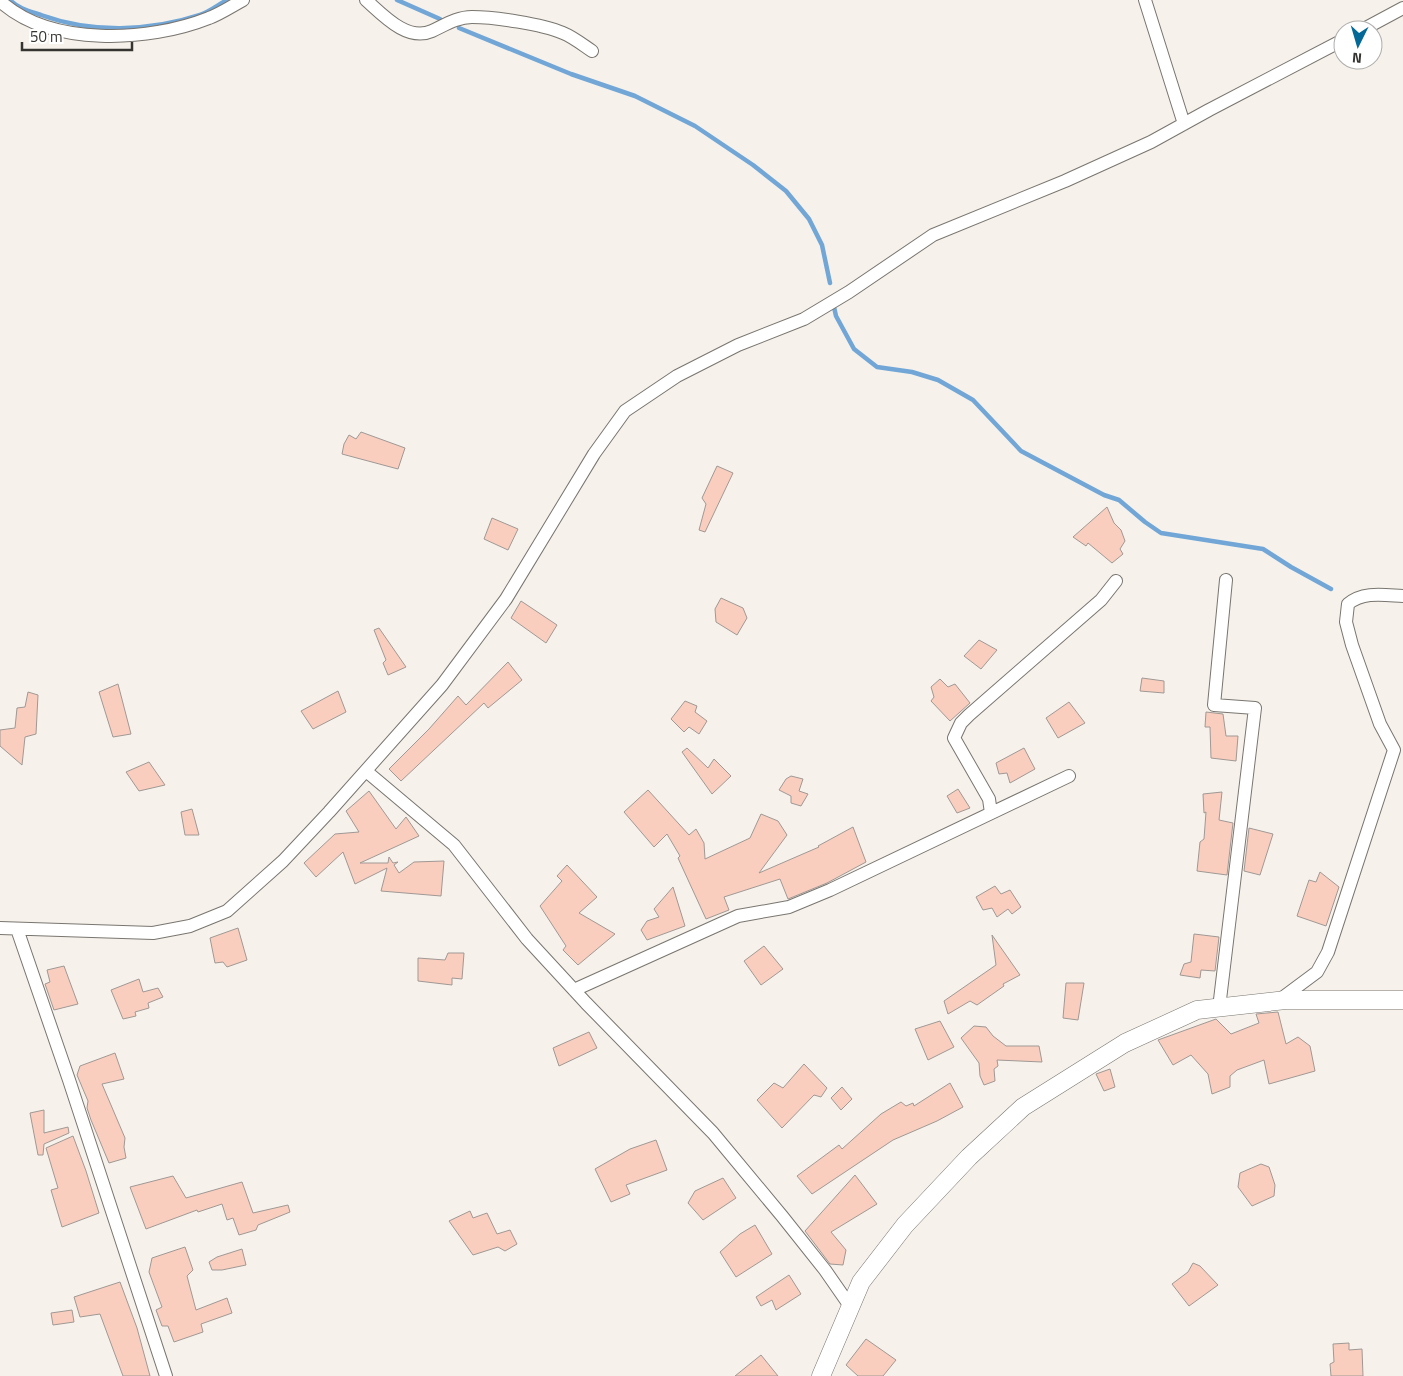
<svg xmlns="http://www.w3.org/2000/svg" width="1403" height="1376" viewBox="0 0 1403 1376" font-family="'Titillium Web',sans-serif">
<style>
.lines{fill:none;stroke-linecap:round;stroke-linejoin:round}
.stream{stroke:#71a6d7;stroke-width:4.5}
.building{fill:#facebe;stroke:#a09895}
.street-casing{stroke:#79756f;stroke-width:14}
.secondary-casing{stroke:#79756f;stroke-width:19}
.street{stroke:#fff;stroke-width:12}
.secondary{stroke:#fff;stroke-width:18}
</style>
<rect width="100%" height="100%" fill="#f6f2eb"/>
<g class="lines">
<path class="stream" d="M10 0C19 9 29 11 41 15 91 33 149 32 200 15 209 12 218 5 227 0
M397 0 440 19
M459 28 571 74 635 96 695 126 753 165 786 191 809 219 822 245 830 283
M834 307 836 316 854 349 877 367 912 372 938 380 973 400 1021 451 1104 495 1119 500 1145 522 1161 533 1263 549 1291 567 1331 589"/>
</g>
<path class="building" d="M361 432 405 448 398 469 342 454 344 444 349 435 356 439Z
M717 466 733 473 705 532 699 530 706 504 702 498Z
M1107 507 1114 523 1121 530 1125 541 1120 549 1123 554 1112 563 1088 543 1086 546 1073 537Z
M492 518 518 529 508 550 484 539Z
M721 598 743 608 747 618 737 635 716 622 715 609Z
M521 601 557 625 546 643 511 618Z
M379 628 406 667 388 675 383 663 386 660 374 630Z
M979 640 997 650 981 669 964 656Z
M508 662 522 680 488 708 484 703 401 781 389 769 429 729 458 696 466 705Z
M1142 678 1164 681V693L1140 691Z
M940 679 948 687 955 684 970 703 950 721 931 701 934 697 931 687Z
M118 684 131 734 113 737 99 692Z
M338 691 346 712 313 729 301 711Z
M28 692 38 695 36 734 25 737 22 765 0 746V730L15 728 17 708 25 707Z
M685 701 697 706 695 712 707 721 699 734 689 727 684 732 671 719Z
M1069 702 1085 723 1058 738 1046 718Z
M1206 712 1223 714 1226 736H1238L1236 761 1211 758 1210 727H1205Z
M687 748 708 768 714 759 731 776 712 794 682 752Z
M1024 748 1035 769 1010 783 1007 773 999 774 996 763Z
M149 762 165 785 139 791 126 772Z
M791 776 803 779 799 791 808 794 801 806 791 803V796L779 790 786 779Z
M958 789 970 808 957 813 947 796Z
M648 790 689 835 696 829 704 843 705 859 750 838 761 814 778 821 787 835 759 873 819 847 818 846 853 827 866 862 827 883 788 899 780 879 724 897 729 910 706 919 678 858 680 856 667 834 654 847 624 812Z
M369 791 396 829 406 817 419 836 360 863H388L389 857 393 863 398 862 394 865 399 873 414 862 444 861 441 896 381 891 387 868 355 884 343 852 316 877 304 863 335 834 359 832 346 811Z
M1222 792 1219 820 1233 823 1227 875 1197 871 1200 842 1204 839 1206 812 1204 813 1203 794Z
M192 809 199 835H185L181 812Z
M1249 828 1273 834 1260 875 1244 871Z
M567 865 597 897 579 913 615 934 578 965 563 950 566 946 540 906 562 881 557 876Z
M1320 872 1339 887 1326 926 1297 916 1309 880 1316 882Z
M995 886 1001 894 1010 890 1021 907 1012 914 1008 909 997 917 992 908 983 910 976 897Z
M673 887 685 926 647 940 641 930 647 921 659 917 654 909Z
M238 928 247 960 227 967 223 962 215 963 210 938Z
M1194 934 1219 937 1215 971 1201 970 1200 978 1180 975 1184 964 1191 962Z
M992 935 1020 975 1003 984 1004 986 977 1005 970 1001 948 1014 944 1001 996 965Z
M764 946 783 969 761 985 744 961Z
M448 953H464L462 979 452 978V985L418 981V958L445 960Z
M64 966 78 1004 54 1010 45 984 50 982 47 970Z
M139 979 143 992 158 988 163 997 148 1003 149 1008 135 1012 136 1016 123 1019 111 990Z
M1066 983H1084L1078 1020 1063 1018Z
M1278 1012 1286 1044 1298 1037 1310 1046 1315 1071 1269 1084 1264 1060 1237 1070 1230 1076V1087L1212 1094 1208 1074 1191 1055 1173 1065 1158 1040 1216 1019 1231 1034 1259 1023 1256 1014Z
M940 1021 954 1047 928 1060 915 1029Z
M974 1026 986 1027 993 1036 1006 1046H1039L1042 1062 997 1060 998 1066 994 1069 995 1081 984 1085 980 1076 979 1063 961 1038Z
M589 1032 597 1048 559 1066 553 1048Z
M115 1053 124 1079 102 1084 125 1138 124 1147 126 1158 109 1163 91 1120 87 1108 88 1101 77 1075 80 1066Z
M804 1064 827 1088 821 1097 814 1095 782 1128 757 1100 774 1083 783 1088Z
M1110 1069 1115 1087 1104 1091 1096 1074Z
M950 1083 963 1107 937 1121 893 1140 812 1194 797 1176 839 1145 842 1149 881 1114 901 1102 906 1106 913 1103 914 1106Z
M842 1087 852 1099 841 1110 831 1098Z
M44 1110V1133L68 1127 69 1133 44 1144 43 1155H38L30 1113Z
M73 1136 86 1171 99 1213 62 1227 51 1190 58 1188 46 1148Z
M656 1140 667 1170 626 1185 630 1194 611 1202 595 1169 630 1149Z
M1261 1164 1269 1167 1275 1185 1274 1196 1252 1206 1238 1187 1240 1173Z
M855 1175 877 1204 831 1232 846 1250 843 1265 830 1264 805 1231Z
M173 1176 186 1198 242 1182 253 1213 288 1205 290 1212 258 1225 256 1230 239 1235 233 1218 227 1220 222 1204 198 1212 197 1210 146 1229 130 1187Z
M723 1178 736 1198 703 1220 688 1203 695 1191Z
M470 1211 473 1218 487 1213 497 1234 510 1230 517 1244 505 1251 498 1247 473 1255 449 1221Z
M755 1225 772 1254 736 1277 720 1252 740 1234Z
M185 1247 193 1270 187 1276 196 1310 227 1298 232 1313 201 1324 203 1332 174 1342 168 1326H162L156 1310 162 1307 149 1272 152 1258Z
M242 1249 246 1265 222 1270H212L209 1262 217 1257Z
M1193 1263 1200 1266 1218 1285 1189 1306 1172 1284 1188 1272Z
M789 1275 801 1294 776 1310 772 1300 761 1306 756 1297Z
M120 1282 137 1328 150 1376H123L100 1314 80 1317 74 1297Z
M72 1310 74 1322 53 1325 51 1313Z
M866 1339 896 1360 883 1376H858L846 1365Z
M1349 1343V1350L1362 1349 1363 1376H1331L1330 1364 1334 1362 1333 1344Z
M761 1355 778 1376H735Z"/>
<g class="lines">
<defs>
<path id="street" d="M366 0C383 15 407 42 432 31 445 25 457 17 472 17 494 17 542 24 563 33 573 37 583 45 592 51
M1145 0 1184 124
M0 1C50 47 149 42 209 18 220 14 232 6 243 0
M1362 30 1403 8
M366 771 454 845 527 939 586 1003 713 1133 782 1216 825 1270 850 1306
M991 813 989 799 954 738 961 723 969 715 1101 600 1116 581
M0 928 153 933 190 926 227 911 283 861 329 812 442 685 506 599 594 454 625 411 677 376 738 345 804 319 849 292 933 235 1065 181 1151 142 1209 110 1343 40
M17 929 69 1080 166 1376
M574 990 738 916 789 907 830 890 1069 776
M1278 1001 1317 972 1328 952 1394 750 1380 724 1352 645 1346 622 1348 604C1363 591 1384 595 1403 596
M1219 1008 1255 708 1214 705 1226 580"/>
<path id="secondary" d="M821 1376 861 1282 905 1225 969 1157 1023 1107 1125 1043 1197 1010 1286 1000H1403"/>
</defs>
<use href="#street" class="street-casing"/>
<use href="#secondary" class="secondary-casing"/>
<use href="#street" class="street"/>
<use href="#secondary" class="secondary"/>
</g>
<g transform="translate(1358 45) rotate(185)"><circle r="24" fill="#ffffff" stroke="#afaead"/>
<path d="M0-4L9 19L0 12L-9 19Z" fill="#046997"/>
<text y="-8" font-size="14" font-weight="bold" text-anchor="middle" fill="#363431">N</text>
</g>
<path d="M22 42v8h110v-8" fill="none" stroke="#363431" stroke-width="2.5"/>
<text x="30" y="42" font-size="15" fill="#363431" stroke="#ffffff" stroke-width="4" paint-order="stroke">50 m</text>
</svg>
